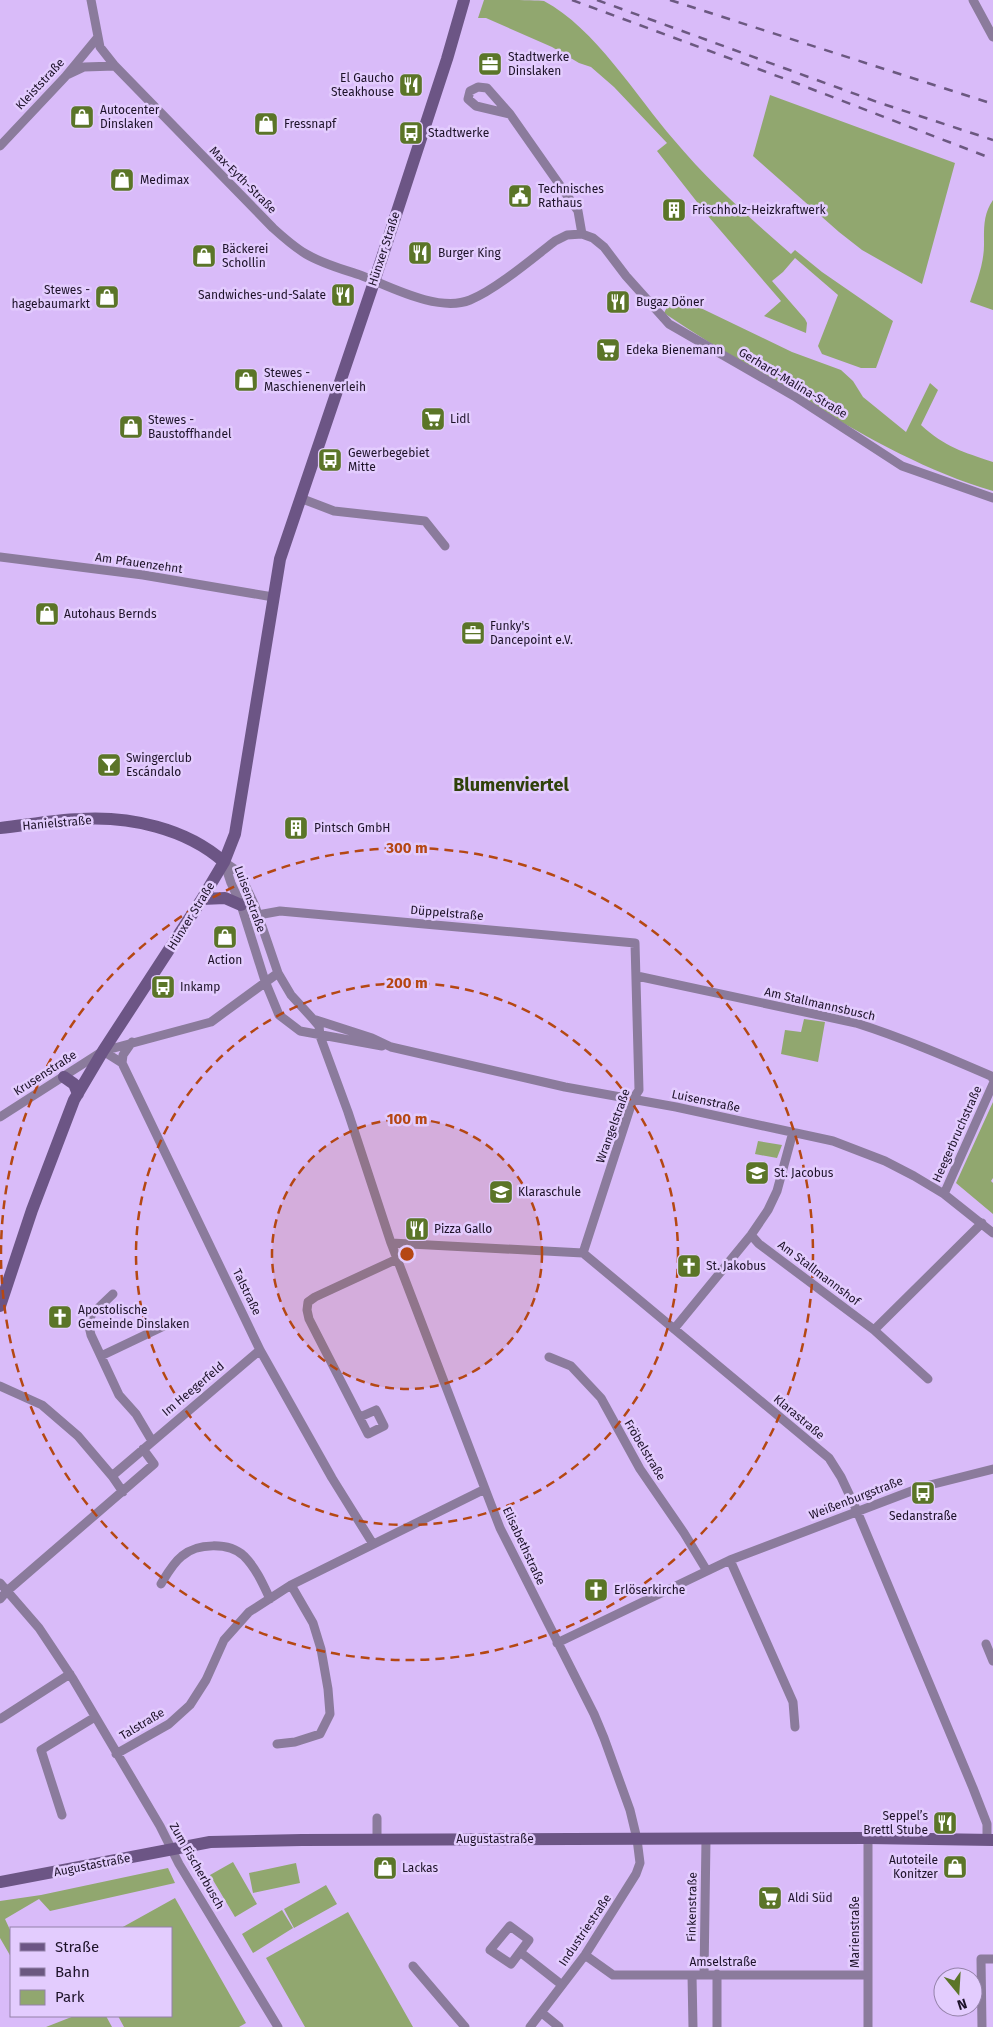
<svg xmlns="http://www.w3.org/2000/svg" width="993" height="2027" viewBox="0 0 993 2027" font-family="'Fira Sans',sans-serif">
<style>
.green{fill:#91a76f}
.lines{fill:none;stroke-linecap:round;stroke-linejoin:round}
.street{stroke:#8b7b9c;stroke-width:9}
.secondary{stroke:#6c5585;stroke-width:12}
.rail{stroke:#6b5880;stroke-width:2.5;stroke-dasharray:9 9;stroke-linecap:butt}
.ring{fill:none;stroke:#b54713;stroke-width:2.5;stroke-dasharray:9 6}
.labels{text-anchor:middle;dominant-baseline:central;stroke-width:5;stroke-linejoin:round;paint-order:stroke}
.poi-label{font-size:12px;fill:#1d1229;stroke:#e3ccfe;text-anchor:start}
.street-label{font-size:12px;fill:#1d1229;stroke:#e3ccfe}
.district-label{font-size:18px;font-weight:bold;fill:#2f410a;stroke:#e3ccfe}
.centre{fill:#b54713;stroke:#e3ccfe;stroke-width:2.5}
.ring-label{font-size:15px;text-anchor:middle;font-weight:bold;fill:#b54713;stroke:#e3ccfe;stroke-width:5;stroke-linejoin:round;paint-order:stroke}
</style>
<rect width="100%" height="100%" fill="#d9bbf9"/>
<path class="green" d="M484 0C495 0 536 0 544 1 595 28 636 96 674 140 709 182 750 218 791 254L795 250 822 272 893 321 876 368H861L822 354 818 346 838 295 795 258 783 272 772 281 805 319 807 323 806 333 764 316 781 301 708 216 657 151 667 143 614 87 591 67 579 63 552 47 486 18H478Z
M770 95 955 163 922 284 862 250 839 232 753 156Z
M993 200V310L970 302C976 284 984 264 984 245 984 229 983 214 993 200Z
M684 300 792 352 841 370 853 381 863 397 906 432 930 383 938 390 921 425C945 447 963 452 993 462V491C928 472 870 439 812 405 762 375 712 345 664 313L670 301 681 306Z
M804 1019 825 1022 818 1062 781 1054 785 1030 801 1032Z
M993 1102V1178L991 1181 993 1183V1214L956 1183Z
M758 1141 782 1145 777 1158 755 1154Z
M233 1862 257 1904 235 1917 210 1875Z
M296 1863 300 1883 253 1893 249 1873Z
M168 1868 175 1883 50 1911 39 1899 5 1919 11 1932V1957L0 1938V1901L41 1895Z
M326 1885 337 1904 294 1928 284 1909Z
M175 1898 246 2023 239 2027H124L118 2016H171V1928H121Z
M282 1910 293 1928 253 1953 242 1934Z
M348 1912 413 2027H305L266 1958Z
M74 2016H106L112 2027H46Z"/>
<g class="lines">
<path class="street" d="M91 0 100 47 115 66 273 228C284 238 294 247 306 254 323 264 342 269 360 275 389 286 438 313 470 300 495 290 532 259 555 241L567 235 582 234 593 238 604 247 626 276 669 324 794 396 902 466 993 498
M973 0 993 37
M67 75 84 67 115 66
M510 114 476 106 468 99 470 91 478 87 487 88 510 114 578 211 582 234
M0 146 65 77 98 37
M300 498 334 511 425 521 445 546
M0 557 143 575 273 597
M224 862 239 872 255 906 278 973 291 995 313 1019 372 1038 391 1047 565 1087 676 1107 833 1141 885 1161 914 1176 944 1194 993 1233
M224 862 231 883 241 905 265 981 279 1015 300 1031 382 1046
M258 915 280 911 635 943 639 1090 633 1099 583 1253
M637 976 856 1023C903 1038 947 1057 991 1076L993 1079
M313 1019 319 1026 320 1036 348 1112 391 1243 500 1528 594 1714 604 1738 630 1810 637 1839 640 1863 636 1874 585 1955 530 2027
M103 1051 122 1063 260 1350 332 1478 373 1544
M122 1063 123 1055 132 1042
M0 1117 103 1051 211 1022 278 973
M944 1194 993 1084
M751 1235 759 1244 874 1330 982 1223
M391 1243 583 1253 829 1458 841 1477 857 1511 973 1788 987 1824V1840
M113 1294 92 1314 88 1322 91 1335 119 1395 136 1414 152 1441
M674 1329 751 1235 768 1210 777 1191 793 1132
M874 1330 928 1379
M101 1356 164 1326
M549 1357 571 1366 601 1398 640 1469 684 1533 707 1571
M0 1386 42 1405 78 1436 112 1476
M360 1417 376 1410 384 1426 368 1434 309 1319 307 1310 308 1302 315 1297 397 1259
M123 1492 112 1476 260 1350
M730 1560 793 1702 795 1727
M0 1583 39 1628 73 1679 160 1826 179 1864 278 2027
M161 1584C167 1574 173 1563 182 1556 197 1543 229 1542 244 1556 256 1568 263 1584 270 1599
M0 1599 7 1591 154 1464 143 1449
M557 1643 730 1560 922 1487 993 1469
M986 1644 993 1661
M0 1719 70 1674
M277 1744 295 1742 320 1734 330 1714 328 1689 321 1649 313 1623 291 1585
M116 1754 169 1724 190 1705 206 1680 224 1640 249 1612 291 1585 485 1489
M62 1815 41 1750 95 1717
M377 1840V1818
M520 1952 511 1964 490 1950 510 1926 529 1940 520 1952 562 1985
M585 1955 613 1975H867
M413 1966 465 2027
M717 1974V2027
M692 1975 693 2027
M704 1975 706 1839
M542 2013 559 2027
M868 2027V1838
M982 2027 981 1959H993"/>
<path class="secondary" d="M0 828C27 825 53 820 80 819 129 816 186 828 224 862
M202 899 225 898 241 905
M64 1077 74 1084 78 1094
M0 1306 32 1210 74 1100 103 1051 202 899 224 862 235 834 280 559 374 282 447 59 464 0
M0 1882 210 1842 302 1840 868 1838 993 1840"/>
<path class="rail" d="M572 0 796 83 993 159
M597 0 880 103 993 140
M670 0 993 104"/>
</g>
<circle cx="407" cy="1254" r="135" fill="#b54713" fill-opacity=".12"/>
<g class="ring">
<circle cx="407" cy="1254" r="135"/>
<circle cx="407" cy="1254" r="271"/>
<circle cx="407" cy="1254" r="406"/>
</g>
<defs>
<symbol id="office-square" viewBox="-11 -11 22 22"><rect x="-9" y="-9" width="18" height="18" rx="4" fill="#5b7528" stroke="#e3ccfe"/><path d="M-6-3h4V-5.5h4V-3h4V5H-6ZM-1-4.5V-3h2v-1.5ZM-6 0V1H6V0Z" fill="#fff"/></symbol>
<symbol id="restaurant-square" viewBox="-11 -11 22 22"><rect x="-9" y="-9" width="18" height="18" rx="4" fill="#5b7528" stroke="#e3ccfe"/><path d="M-5-6h1v4h1v-4h1v4h1v-4h1v5L-1.5 .5V6h-2V.5L-5-1ZM5-6V6H3V1.5H1.5Q1.5-4 5-6Z" fill="#fff"/></symbol>
<symbol id="shop-square" viewBox="-11 -11 22 22"><rect x="-9" y="-9" width="18" height="18" rx="4" fill="#5b7528" stroke="#e3ccfe"/><path d="M-5-2.5h2.3a2.7 3.5 0 0 1 5.4 0H5L5.5 6h-11ZM-1.5-2.5h3a1.5 2.3 0 0 0-3 0Z" fill="#fff"/></symbol>
<symbol id="bus-square" viewBox="-11 -11 22 22"><rect x="-9" y="-9" width="18" height="18" rx="4" fill="#5b7528" stroke="#e3ccfe"/><path d="M-5-6H5V4H4V6H2V4H-2V6H-4V4H-5ZM-3.5-4V0h7V-4ZM-3.5 1.2v1.5H-2V1.2ZM2 1.2v1.5H3.5V1.2Z" fill="#fff"/></symbol>
<symbol id="civic-square" viewBox="-11 -11 22 22"><rect x="-9" y="-9" width="18" height="18" rx="4" fill="#5b7528" stroke="#e3ccfe"/><path d="M-.6-6.5H3V-4.5H.6V-3L4-1V1h2V6H-6V1h2V-1L-.6-3ZM-1.2 2.5V6h2.4V2.5Z" fill="#fff"/></symbol>
<symbol id="building-square" viewBox="-11 -11 22 22"><rect x="-9" y="-9" width="18" height="18" rx="4" fill="#5b7528" stroke="#e3ccfe"/><path d="M-4-6H4V6H1V3H-1V6H-4ZM-2.5-4.3h1.7v1.8h-1.7ZM.8-4.3h1.7v1.8H.8ZM-2.5-1h1.7V.8h-1.7ZM.8-1h1.7V.8H.8Z" fill="#fff"/></symbol>
<symbol id="supermarket-square" viewBox="-11 -11 22 22"><rect x="-9" y="-9" width="18" height="18" rx="4" fill="#5b7528" stroke="#e3ccfe"/><path d="M-6-5.5h2.5l.6 2H6L4.5 2H-2.5L-4.4-4H-6ZM-1.5 3.2a1.3 1.3 0 1 0 .1 0ZM3 3.2a1.3 1.3 0 1 0 .1 0Z" fill="#fff"/></symbol>
<symbol id="bar-square" viewBox="-11 -11 22 22"><rect x="-9" y="-9" width="18" height="18" rx="4" fill="#5b7528" stroke="#e3ccfe"/><path d="M-6-5H6L.8 .8V4.5H3.5V6h-7V4.5H-.8V.8Z" fill="#fff"/></symbol>
<symbol id="school-square" viewBox="-11 -11 22 22"><rect x="-9" y="-9" width="18" height="18" rx="4" fill="#5b7528" stroke="#e3ccfe"/><path d="M0-5L7-2L0 1L-7-2ZM-4 1L0 2.5L4 1V4Q0 6-4 4Z" fill="#fff"/></symbol>
<symbol id="church-square" viewBox="-11 -11 22 22"><rect x="-9" y="-9" width="18" height="18" rx="4" fill="#5b7528" stroke="#e3ccfe"/><path d="M-1.2-6h2.4v3.5h3.3v2.4h-3.3V6h-2.4V-.1h-3.3v-2.4h3.3Z" fill="#fff"/></symbol>
</defs>
<g fill-rule="evenodd">
<use href="#office-square" x="476" y="50" width="28" height="28"/>
<use href="#restaurant-square" x="397" y="71" width="28" height="28"/>
<use href="#shop-square" x="68" y="103" width="28" height="28"/>
<use href="#shop-square" x="252" y="110" width="28" height="28"/>
<use href="#bus-square" x="397" y="119" width="28" height="28"/>
<use href="#shop-square" x="108" y="166" width="28" height="28"/>
<use href="#civic-square" x="506" y="182" width="28" height="28"/>
<use href="#building-square" x="660" y="196" width="28" height="28"/>
<use href="#restaurant-square" x="406" y="239" width="28" height="28"/>
<use href="#shop-square" x="190" y="242" width="28" height="28"/>
<use href="#restaurant-square" x="329" y="281" width="28" height="28"/>
<use href="#shop-square" x="93" y="283" width="28" height="28"/>
<use href="#restaurant-square" x="604" y="288" width="28" height="28"/>
<use href="#supermarket-square" x="594" y="336" width="28" height="28"/>
<use href="#shop-square" x="232" y="366" width="28" height="28"/>
<use href="#supermarket-square" x="419" y="405" width="28" height="28"/>
<use href="#shop-square" x="117" y="413" width="28" height="28"/>
<use href="#bus-square" x="316" y="446" width="28" height="28"/>
<use href="#shop-square" x="33" y="600" width="28" height="28"/>
<use href="#office-square" x="459" y="619" width="28" height="28"/>
<use href="#bar-square" x="95" y="751" width="28" height="28"/>
<use href="#building-square" x="282" y="814" width="28" height="28"/>
<use href="#shop-square" x="211" y="923" width="28" height="28"/>
<use href="#bus-square" x="149" y="973" width="28" height="28"/>
<use href="#school-square" x="743" y="1159" width="28" height="28"/>
<use href="#school-square" x="487" y="1178" width="28" height="28"/>
<use href="#restaurant-square" x="403" y="1215" width="28" height="28"/>
<use href="#church-square" x="675" y="1252" width="28" height="28"/>
<use href="#church-square" x="46" y="1303" width="28" height="28"/>
<use href="#bus-square" x="909" y="1479" width="28" height="28"/>
<use href="#church-square" x="582" y="1576" width="28" height="28"/>
<use href="#restaurant-square" x="931" y="1809" width="28" height="28"/>
<use href="#shop-square" x="941" y="1853" width="28" height="28"/>
<use href="#shop-square" x="371" y="1854" width="28" height="28"/>
<use href="#supermarket-square" x="756" y="1884" width="28" height="28"/>
</g>
<g class="labels">
<g class="poi-label">
<text x="508" y="57">Stadtwerke<tspan x="508" dy="14">Dinslaken</tspan></text>
<text x="394" y="78" text-anchor="end">El Gaucho<tspan x="394" dy="14">Steakhouse</tspan></text>
<text x="100" y="110">Autocenter<tspan x="100" dy="14">Dinslaken</tspan></text>
<text x="284" y="124">Fressnapf</text>
<text x="428" y="133">Stadtwerke</text>
<text x="140" y="180">Medimax</text>
<text x="538" y="189">Technisches<tspan x="538" dy="14">Rathaus</tspan></text>
<text x="692" y="210">Frischholz-Heizkraftwerk</text>
<text x="222" y="249">Bäckerei<tspan x="222" dy="14">Schollin</tspan></text>
<text x="438" y="253">Burger King</text>
<text x="90" y="290" text-anchor="end">Stewes -<tspan x="90" dy="14">hagebaumarkt</tspan></text>
<text x="326" y="295" text-anchor="end">Sandwiches-und-Salate</text>
<text x="636" y="302">Bugaz Döner</text>
<text x="626" y="350">Edeka Bienemann</text>
<text x="264" y="373">Stewes -<tspan x="264" dy="14">Maschienenverleih</tspan></text>
<text x="450" y="419">Lidl</text>
<text x="148" y="420">Stewes -<tspan x="148" dy="14">Baustoffhandel</tspan></text>
<text x="348" y="453">Gewerbegebiet<tspan x="348" dy="14">Mitte</tspan></text>
<text x="64" y="614">Autohaus Bernds</text>
<text x="490" y="626">Funky's<tspan x="490" dy="14">Dancepoint e.V.</tspan></text>
<text x="126" y="758">Swingerclub<tspan x="126" dy="14">Escándalo</tspan></text>
<text x="314" y="828">Pintsch GmbH</text>
<text x="225" y="960" text-anchor="middle">Action</text>
<text x="180" y="987">Inkamp</text>
<text x="774" y="1173">St. Jacobus</text>
<text x="518" y="1192">Klaraschule</text>
<text x="434" y="1229">Pizza Gallo</text>
<text x="706" y="1266">St. Jakobus</text>
<text x="78" y="1310">Apostolische<tspan x="78" dy="14">Gemeinde Dinslaken</tspan></text>
<text x="923" y="1516" text-anchor="middle">Sedanstraße</text>
<text x="614" y="1590">Erlöserkirche</text>
<text x="928" y="1816" text-anchor="end">Seppel’s<tspan x="928" dy="14">Brettl Stube</tspan></text>
<text x="938" y="1860" text-anchor="end">Autoteile<tspan x="938" dy="14">Konitzer</tspan></text>
<text x="402" y="1868">Lackas</text>
<text x="788" y="1898">Aldi Süd</text>
</g>
<g class="street-label">
<text transform="translate(40 84) rotate(-47)">Kleiststraße</text>
<text transform="translate(243 180) rotate(45)">Max-Eyth-Straße</text>
<text transform="translate(384 249) rotate(-72)">Hünxer Straße</text>
<text transform="translate(793 383) rotate(31)">Gerhard-Malina-Straße</text>
<text transform="translate(139 563) rotate(8)">Am Pfauenzehnt</text>
<text transform="translate(57 823) rotate(-5)">Hanielstraße</text>
<text transform="translate(250 899) rotate(70)">Luisenstraße</text>
<text transform="translate(447 913) rotate(5)">Düppelstraße</text>
<text transform="translate(191 916) rotate(-58)">Hünxer Straße</text>
<text transform="translate(820 1004) rotate(13)">Am Stallmannsbusch</text>
<text transform="translate(45 1073) rotate(-33)">Krusenstraße</text>
<text transform="translate(706 1101) rotate(12)">Luisenstraße</text>
<text transform="translate(613 1126) rotate(-70)">Wrangelstraße</text>
<text transform="translate(957 1134) rotate(-66)">Heegerbruchstraße</text>
<text transform="translate(819 1273) rotate(37)">Am Stallmannshof</text>
<text transform="translate(247 1292) rotate(64)">Talstraße</text>
<text transform="translate(193 1389) rotate(-40)">Im Heegerfeld</text>
<text transform="translate(799 1417) rotate(40)">Klarastraße</text>
<text transform="translate(645 1450) rotate(59)">Fröbelstraße</text>
<text transform="translate(856 1498) rotate(-21)">Weißenburgstraße</text>
<text transform="translate(524 1546) rotate(65)">Elisabethstraße</text>
<text transform="translate(142 1724) rotate(-31)">Talstraße</text>
<text x="495" y="1839">Augustastraße</text>
<text transform="translate(92 1865) rotate(-11)">Augustastraße</text>
<text transform="translate(197 1866) rotate(60)">Zum Fischerbusch</text>
<text transform="translate(692 1907) rotate(-89)">Finkenstraße</text>
<text transform="translate(585 1930) rotate(-56)">Industriestraße</text>
<text transform="translate(855 1932) rotate(-90)">Marienstraße</text>
<text x="723" y="1962">Amselstraße</text>
</g>
<g class="district-label">
<text x="511" y="785">Blumenviertel</text>
</g>
</g>
<circle cx="407" cy="1254" r="8" class="centre"/>
<g class="ring-label">
<text x="407" y="853">300 m</text>
<text x="407" y="988">200 m</text>
<text x="407" y="1124">100 m</text>
</g>
<rect x="10" y="1927" width="162" height="90" fill="#e3ccfe" stroke="#9482a9"/>
<rect x="20" y="1943" width="25" height="8" fill="#6c5585" stroke="#9482a9"/>
<text x="55" y="1952" font-size="15" fill="#1d1229">Straße</text>
<rect x="20" y="1968" width="25" height="8" fill="#6b5880" stroke="#9482a9"/>
<text x="55" y="1977" font-size="15" fill="#1d1229">Bahn</text>
<rect x="20" y="1990" width="25" height="15" fill="#91a76f" stroke="#9482a9"/>
<text x="55" y="2002" font-size="15" fill="#1d1229">Park</text>
<g transform="translate(958 1992) rotate(162)"><circle r="24" fill="#e3ccfe" stroke="#9482a9"/>
<path d="M0-4L9 19L0 12L-9 19Z" fill="#5b7528"/>
<text y="-8" font-size="14" font-weight="bold" text-anchor="middle" fill="#1d1229">N</text>
</g>
</svg>
